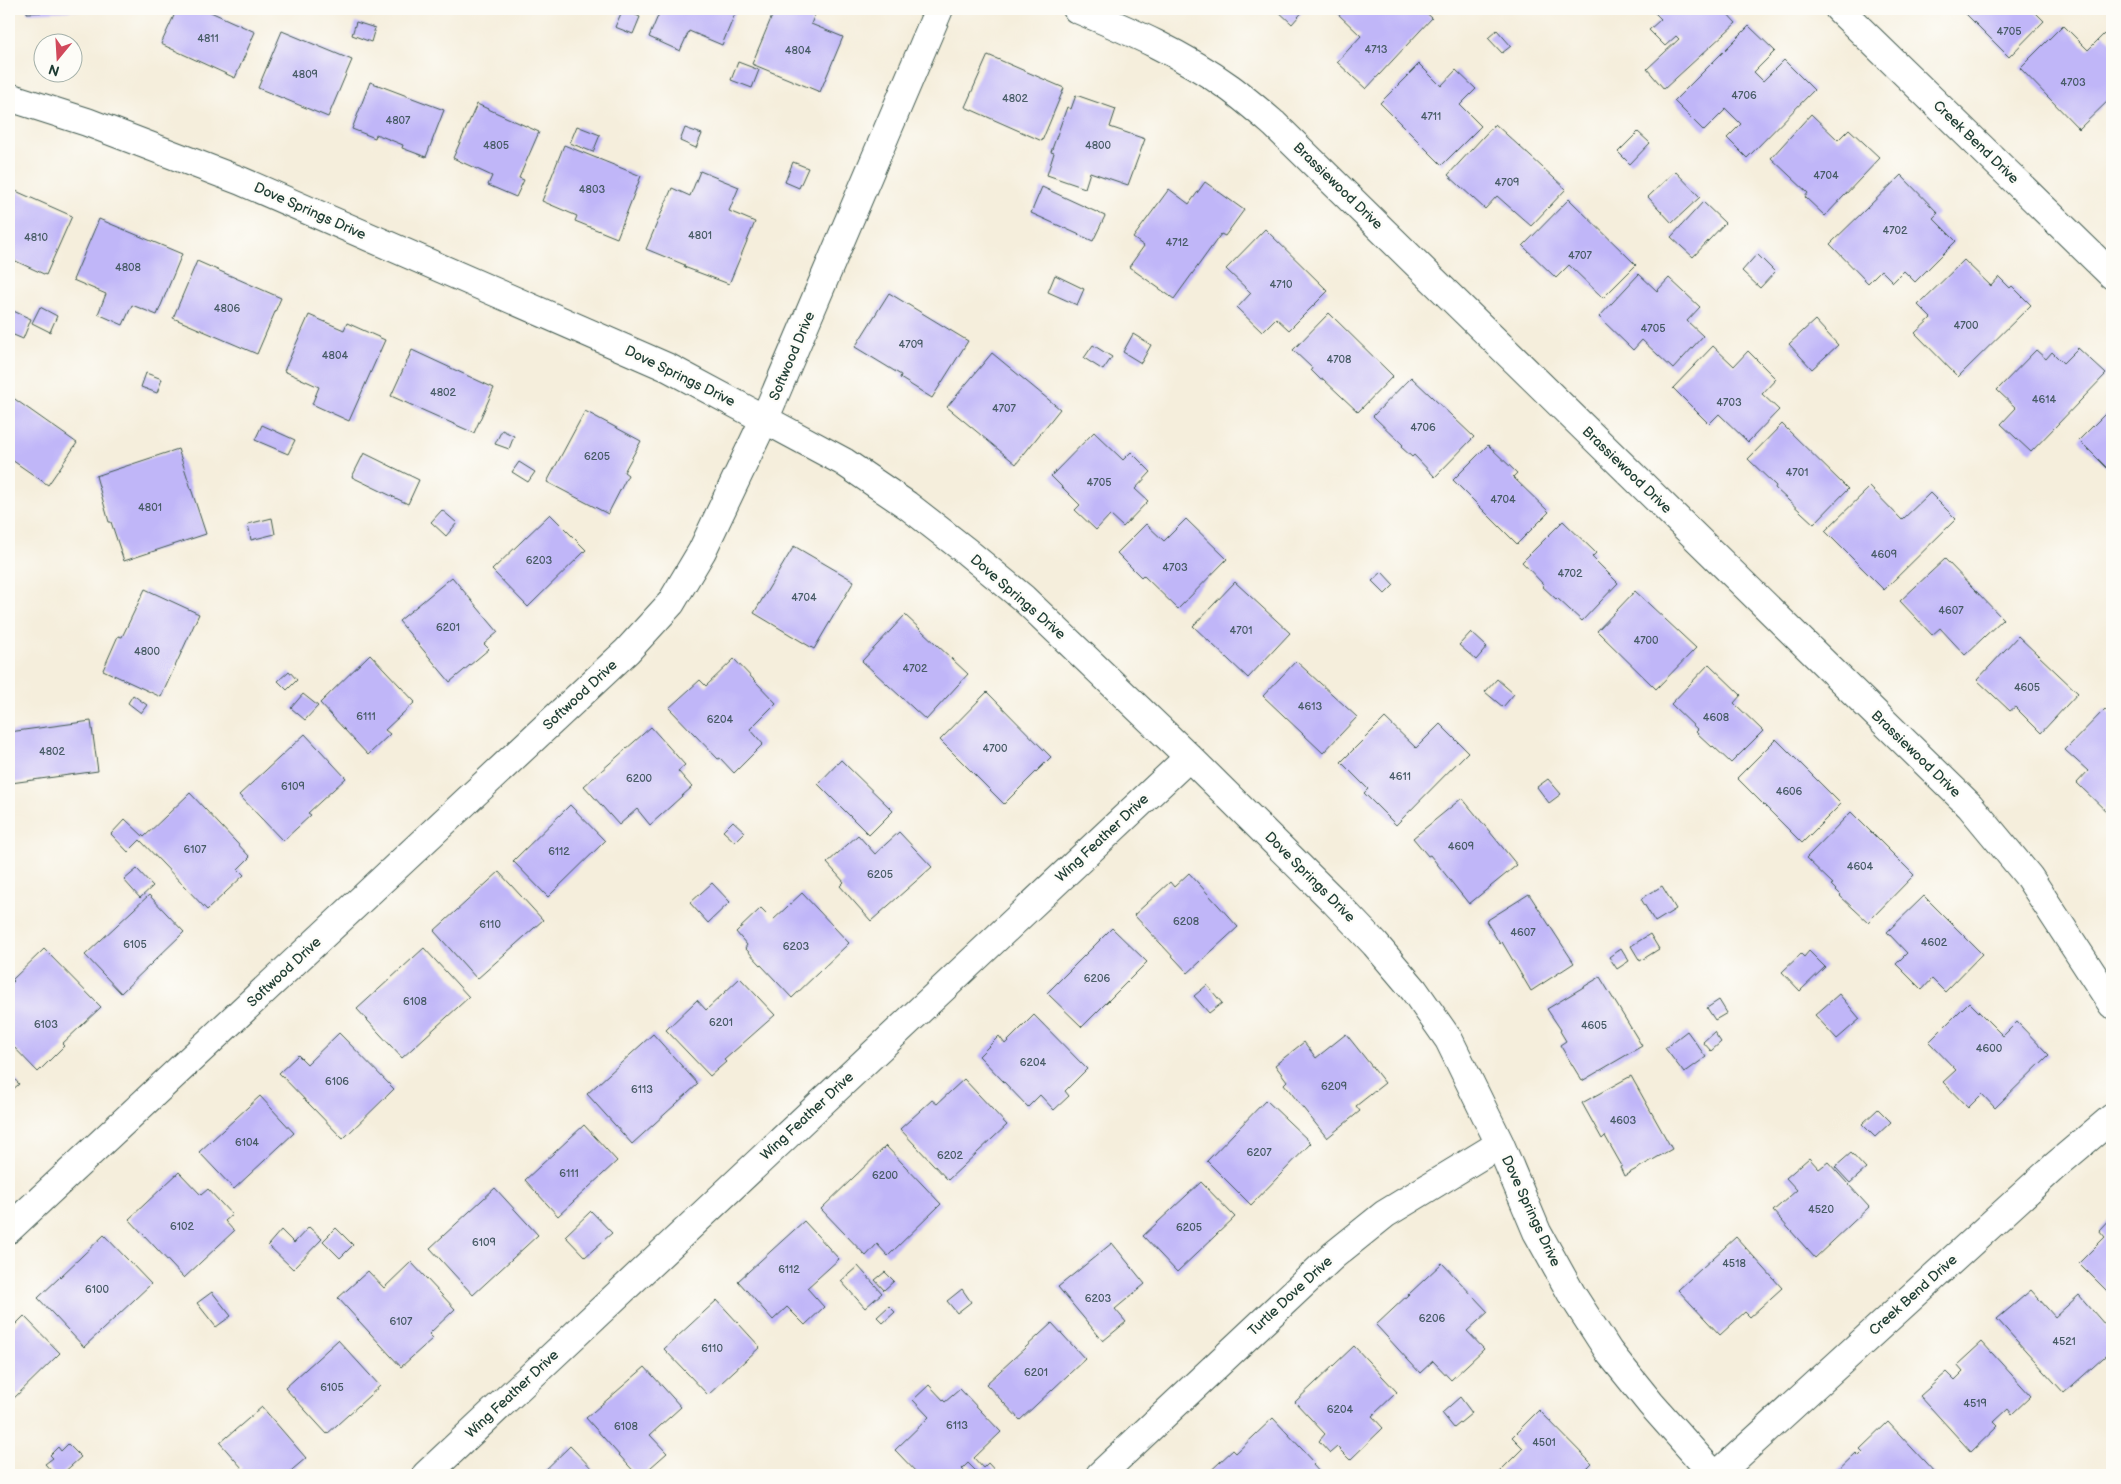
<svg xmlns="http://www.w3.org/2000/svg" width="2121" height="1484" viewBox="0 0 2121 1484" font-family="'Balsamiq Sans',sans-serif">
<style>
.building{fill:#c0b6f8}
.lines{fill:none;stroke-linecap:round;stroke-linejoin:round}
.minor-casing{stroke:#3f584d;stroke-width:30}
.minor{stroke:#fff;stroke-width:28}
.labels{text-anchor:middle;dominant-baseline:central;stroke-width:4.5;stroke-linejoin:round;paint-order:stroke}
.number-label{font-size:11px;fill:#475b65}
.street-label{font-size:14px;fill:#1f3d34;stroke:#fdfcf7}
</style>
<rect width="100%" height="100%" fill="#fdfcf7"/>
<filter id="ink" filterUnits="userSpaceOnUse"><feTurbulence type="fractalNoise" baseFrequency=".02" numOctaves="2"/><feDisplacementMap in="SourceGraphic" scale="10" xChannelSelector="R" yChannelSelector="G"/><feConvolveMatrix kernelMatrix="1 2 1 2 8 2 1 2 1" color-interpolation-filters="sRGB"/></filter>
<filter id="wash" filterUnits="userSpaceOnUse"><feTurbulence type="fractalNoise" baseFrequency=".0096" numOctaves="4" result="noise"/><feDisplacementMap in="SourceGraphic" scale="20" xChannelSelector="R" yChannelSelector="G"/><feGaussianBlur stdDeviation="1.12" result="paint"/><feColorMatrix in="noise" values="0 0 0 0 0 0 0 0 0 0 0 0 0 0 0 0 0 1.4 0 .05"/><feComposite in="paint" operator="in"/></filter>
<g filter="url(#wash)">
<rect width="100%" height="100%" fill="#f5eedc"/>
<g id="blocks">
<path class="building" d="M27 9H91V10L27 13Z
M177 9H204L255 32 235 78 161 44Z
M623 9 640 17 633 34 615 27Z
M661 9H737L722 45 689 31 680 51 649 37Z
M775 9H817L811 24 843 37 820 92 752 64Z
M1276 9H1305L1292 24Z
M1340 9H1422L1432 18 1366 89 1337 62 1361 36 1336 12Z
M1651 9H1728L1725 11 1736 23 1664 89 1647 69 1679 39 1676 36 1665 46 1649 30 1661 19Z
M1961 9H2032L2044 21 2009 57Z
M356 22 375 28 371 42 352 35Z
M2063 25 2088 50 2104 34 2112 42V97L2079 129 2020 68Z
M1749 26 1775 51 1754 72 1763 81 1784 60 1814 90 1747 158 1727 138 1741 124 1726 109 1704 131 1674 101Z
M1497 30 1511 46 1502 53 1488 38Z
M282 31 352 60 328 117 258 88Z
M988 55 1064 88 1042 141 965 107Z
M738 62 759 70 752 88 731 80Z
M1419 64 1441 86 1456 70 1476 89 1460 105 1481 126 1442 165 1380 103Z
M370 82 444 110 426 157 402 148 403 145 376 134 375 138 352 129Z
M1076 95 1116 109 1110 127 1145 139 1128 185 1090 172 1085 188 1047 175 1054 153 1051 152 1067 107 1071 109Z
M477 104 539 132 519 178 524 180 516 197 488 185 492 176 453 158Z
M1811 114 1838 140 1849 129 1880 158 1825 216 1805 197 1808 193 1771 158Z
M1495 124 1566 189 1531 226 1497 196 1485 209 1448 175Z
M577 126 600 135 593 152 570 143Z
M685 128 702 134 696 148 680 141Z
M1638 132 1650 143 1630 164 1618 152Z
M564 145 641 176 617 238 575 221 577 216 542 201Z
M793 162 808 168 799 188 785 182Z
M700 171 739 187 729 211 755 222 729 284 684 267 685 265 646 249 672 188 690 196Z
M1675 171 1700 197 1672 223 1648 197Z
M1901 175 1938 213 1933 218 1956 241 1915 282 1904 271 1893 282 1881 270 1868 283 1830 244Z
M1205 182 1244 210 1225 236 1221 234 1174 299 1129 267 1144 246 1133 238 1169 189 1189 204Z
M1042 187 1105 216 1093 241 1031 213Z
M9 188 72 216 46 275 9 258Z
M1569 199 1636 265 1603 298 1569 265 1556 278 1523 246Z
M1703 202 1725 223 1693 257 1671 237Z
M99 219 182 254 157 315 132 305 123 325 98 314 106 294 73 280Z
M1265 229 1328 291 1289 330 1276 318 1262 332 1237 308 1251 293 1226 269Z
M1757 254 1775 272 1760 288 1742 271Z
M1964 260 1991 286 1999 277 2010 288 2012 286 2031 305 1958 377 1915 333 1931 318 1918 305Z
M197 261 281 298 257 354 173 318Z
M1639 274 1657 291 1669 278 1700 307 1687 321 1703 336 1673 369 1642 340 1633 350 1599 317Z
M1055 275 1084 289 1077 305 1048 292Z
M889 293 968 341 932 398 900 378 901 375 855 347Z
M40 307 57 316 50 332 32 323Z
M9 309 31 319 23 339 9 333Z
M1329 313 1393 376 1358 412 1323 379 1321 380 1311 370 1312 368 1293 350Z
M309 315 344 330 347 323 385 340 349 421 312 404 319 387 284 371Z
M1815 320 1838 345 1812 369 1789 344Z
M1133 334 1151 345 1141 363 1123 352Z
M1093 345 1112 357 1103 370 1084 358Z
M1713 346 1734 366 1748 351 1776 379 1762 394 1779 410 1748 442 1719 414 1709 424 1673 388Z
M2078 348 2106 374 2031 452 2001 424 2016 408 1997 390 2036 350 2046 359 2052 352 2063 363Z
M412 350 494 388 474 433 391 396Z
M992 353 1060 409 1016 464 947 407Z
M146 373 162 379 157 393 141 387Z
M1411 377 1474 437 1435 477 1414 455 1412 457 1401 447 1403 445 1373 416Z
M9 395 77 443 48 485 9 458Z
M2112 407V473L2079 440Z
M585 411 641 441 624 472 628 475 608 514 547 482Z
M1782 424 1848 489 1814 524 1775 488 1776 486 1748 459Z
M262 425 295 440 288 454 255 440Z
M502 430 514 436 509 449 495 444Z
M1094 432 1123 460 1131 452 1151 472 1135 489 1148 501 1123 527 1110 515 1096 530 1075 510 1080 505 1051 476Z
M1488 445 1517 473 1513 477 1549 512 1517 544 1453 480Z
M178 449 206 534 124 561 111 522H109L96 476Z
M364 453 419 480 408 504 352 477Z
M519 462 535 472 528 482 512 472Z
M1870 487 1902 520 1930 493 1956 519 1884 590 1825 531Z
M442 510 457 523 446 536 431 522Z
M550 514 586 550 528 607 492 570Z
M272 518 275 534 251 540 248 524Z
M1186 519 1227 559 1178 609 1143 575 1141 577 1117 553 1146 524 1164 541Z
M1563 521 1596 553 1592 557 1618 583 1582 621 1557 598 1556 599 1542 586 1544 585 1522 562Z
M794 546 854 581 814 649 754 613Z
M1945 559 2003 619 1965 655 1940 628 1932 635 1900 601Z
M1382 572 1394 585 1385 594 1372 581Z
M452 577 498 632 484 644 489 649 450 682 399 621Z
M1235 582 1290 633 1248 678 1193 626Z
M145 589 199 614 161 697 103 670 118 636 122 637Z
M1635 591 1696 648 1656 689 1597 631Z
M905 615 968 674 926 720 862 661Z
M1471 632 1487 647 1476 660 1459 645Z
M2018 636 2078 693 2041 733 2015 707 2010 711 1977 680Z
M370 654 415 702 385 730 390 734 368 755 320 703Z
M734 659 776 703 750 729 763 744 734 773 720 758 718 759 669 708 700 680 706 686Z
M1296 661 1357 717 1323 753 1263 696Z
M1709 664 1741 695 1734 703 1763 731 1731 763 1713 746 1712 747 1696 732 1698 730 1671 704Z
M289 671 297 680 287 690 278 681Z
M1497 679 1514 694 1503 707 1485 692Z
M987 692 1051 757 1004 804 940 740Z
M303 694 318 706 305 720 291 708Z
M133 695 147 705 141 713 128 703Z
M2105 709 2112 716V817L2077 783 2088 771 2065 750Z
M1385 718 1416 748 1440 724 1468 752 1396 825 1364 793 1368 789 1341 762Z
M91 721 98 771 11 783 9 732Z
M651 727 685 765 678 771 692 787 650 825 637 809 619 825 584 786Z
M305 734 346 778 308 813 311 815 283 841 239 795Z
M1776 739 1841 804 1802 843 1737 778Z
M841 760 893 811 869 835 818 784Z
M1548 779 1561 794 1549 803 1537 787Z
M190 793 250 857 238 869 244 875 207 910 140 840 128 852 111 834 125 819 144 837Z
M1462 798 1517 865 1469 904 1430 855 1428 856 1413 838Z
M570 805 605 841 548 897 513 861Z
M1851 812 1914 875 1868 922 1840 896 1841 895 1831 885 1833 884 1806 858Z
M733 821 745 832 735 842 723 831Z
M899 832 932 867 871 921 840 886 844 882 827 863 858 835 875 854Z
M137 869 153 886 140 898 124 880Z
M499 872 543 920 477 979 434 931Z
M1189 873 1238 927 1188 973 1134 915 1170 882 1174 887Z
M712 883 730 902 708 923 690 903Z
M1662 886 1676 909 1655 922 1641 899Z
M802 893 849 943 792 998 745 948 747 945 736 932 761 908 773 920Z
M1529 894 1574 963 1531 991 1502 942 1500 944 1486 921Z
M149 895 184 932 121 993 85 955Z
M1924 896 1982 954 1945 992 1932 979 1922 990 1896 964 1907 953 1887 932Z
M1112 928 1147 962 1082 1027 1047 993Z
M1650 934 1659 949 1640 961 1631 946Z
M424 948 469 997 402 1058 357 1009Z
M1621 948 1629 961 1617 969 1609 957Z
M44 949 101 1007 62 1044 64 1046 38 1072 9 1042V986L14 981 12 980Z
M1809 951 1825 967 1800 991 1782 972 1801 954 1804 957Z
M1600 977 1642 1046 1582 1081 1560 1045 1566 1041 1560 1031 1561 1030 1547 1009Z
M740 978 775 1015 724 1060 726 1062 710 1076 666 1030 697 1000 706 1010Z
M1207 985 1222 1003 1209 1013 1194 996Z
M1839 994 1860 1019 1837 1039 1815 1015Z
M1719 1000 1727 1013 1715 1020 1707 1008Z
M1969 1002 2003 1036 2017 1022 2049 1055 1995 1108 1982 1094 1968 1108 1943 1082 1956 1070 1929 1042Z
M1034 1015 1087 1069 1065 1091 1069 1096 1054 1110 1040 1095 1028 1107 979 1056 999 1036 1005 1044Z
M1687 1031 1706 1057 1684 1073 1665 1048Z
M1714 1032 1721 1042 1711 1051 1703 1042Z
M339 1033 394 1089 343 1139 279 1073 298 1055 307 1064Z
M653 1034 698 1084 632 1144 587 1094Z
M1346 1034 1385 1083 1356 1106 1360 1111 1327 1138 1284 1084 1287 1081 1275 1065 1304 1042 1316 1058Z
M9 1073 19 1084 9 1093Z
M1631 1076 1672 1149 1624 1176 1620 1167 1622 1166 1605 1136 1602 1139 1582 1103Z
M964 1079 1007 1125 948 1180 900 1129 932 1100 937 1104Z
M260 1096 294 1133 234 1189 199 1152Z
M1266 1100 1311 1143 1251 1205 1207 1161Z
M1878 1109 1891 1122 1875 1137 1862 1124Z
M584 1125 617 1161 558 1216 525 1180Z
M886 1146 941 1204 888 1256 877 1244 866 1256 821 1209Z
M1851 1153 1866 1169 1850 1183 1835 1167Z
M1809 1158 1819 1169 1828 1162 1869 1207 1815 1258 1773 1211 1797 1190 1786 1178Z
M179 1172 201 1195 208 1189 232 1215 225 1221 234 1231 184 1278 129 1219Z
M1201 1182 1235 1217 1177 1272 1143 1236Z
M495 1188 538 1235 473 1295 430 1248Z
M591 1211 612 1233 585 1257 565 1236Z
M2112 1216V1296L2079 1263 2105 1237 2099 1230Z
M804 1221 839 1259 807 1288 824 1307 805 1325 787 1307 773 1320 738 1281Z
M309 1227 322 1239 293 1269 268 1245 281 1230 294 1243Z
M336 1228 353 1245 340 1258 323 1241Z
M104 1235 151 1284 84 1347 38 1298Z
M1736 1237 1782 1288 1750 1317 1745 1312 1720 1335 1678 1290Z
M1112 1243 1145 1284 1115 1309 1126 1322 1103 1341 1058 1287Z
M411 1262 455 1309 429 1334 433 1338 401 1367 338 1298 368 1271 384 1288Z
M1442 1263 1488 1312 1467 1331 1484 1349 1451 1380 1433 1361 1420 1373 1376 1325Z
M858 1266 882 1293 865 1308 841 1281Z
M885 1272 894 1281 884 1290 875 1280Z
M962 1289 971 1302 957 1313 947 1301Z
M2031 1290 2055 1317 2079 1295 2112 1333V1350L2064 1393 1997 1319Z
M212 1292 231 1316 216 1327 197 1303Z
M717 1300 760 1347 708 1395 664 1349Z
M889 1306 895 1312 883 1323 877 1317Z
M24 1316 60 1353 9 1403V1331Z
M1052 1323 1085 1359 1020 1420 986 1384Z
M338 1340 380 1386 327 1434 285 1388Z
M1982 1342 2031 1396 2012 1414 2008 1409 1994 1422 1998 1426 1971 1452 1920 1396 1947 1372 1955 1380 1963 1372 1957 1365Z
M1354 1346 1397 1392 1372 1416 1383 1428 1350 1460 1337 1447 1330 1453 1319 1441 1325 1434 1295 1402Z
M645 1367 681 1407 650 1435 667 1453 642 1475H637L586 1418Z
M929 1385 945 1402 960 1389 1001 1432 974 1458 983 1468 988 1463 999 1475H976L978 1473 968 1463 962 1469 965 1472 962 1475H919L895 1450 929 1417 913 1400Z
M1460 1397 1472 1413 1454 1428 1442 1413Z
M262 1407 306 1458 286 1475H234L242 1468 220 1443Z
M1539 1410 1592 1464 1581 1475H1496L1523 1448 1512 1437Z
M1273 1418 1315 1463 1313 1465 1322 1475H1206L1233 1450 1236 1453Z
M1888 1422 1937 1475H1833L1856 1453 1859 1456 1863 1452 1860 1449Z
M68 1444 81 1457 61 1475H55L45 1464 53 1458 50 1455 58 1447 61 1451Z
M570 1446 598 1475H540Z"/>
</g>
</g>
<g filter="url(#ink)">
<use href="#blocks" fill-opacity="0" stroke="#3f584d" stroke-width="1"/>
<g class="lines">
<defs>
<path id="minor" d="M1077 9C1130 31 1183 54 1230 88 1245 99 1260 112 1274 124L1970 806 2029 877 2112 1004
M1839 9 2112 275
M9 97 87 122 241 181 669 368 844 462 907 505 966 551 1023 598 1189 757 1333 900 1375 944 1414 990 1449 1040 1500 1144 1537 1232 1571 1293 1609 1352 1651 1404 1714 1475
M9 1229 627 651 671 603 702 551 765 418 939 9
M426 1475 1189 757
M1100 1475 1334 1255 1385 1214 1500 1144
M1717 1475 2054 1167 2112 1118"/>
</defs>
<use href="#minor" class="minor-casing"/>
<use href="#minor" class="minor"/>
</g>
</g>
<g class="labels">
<g class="number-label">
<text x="2009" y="31">4705</text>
<text x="208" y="38">4811</text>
<text x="1376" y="49">4713</text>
<text x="798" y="50">4804</text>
<text x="305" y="74">4809</text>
<text x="2073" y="82">4703</text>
<text x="1744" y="95">4706</text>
<text x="1015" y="98">4802</text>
<text x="1431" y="116">4711</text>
<text x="398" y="120">4807</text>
<text x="496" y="145">4805</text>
<text x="1098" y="145">4800</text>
<text x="1826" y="175">4704</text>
<text x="1507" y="182">4709</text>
<text x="592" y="189">4803</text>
<text x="1895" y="230">4702</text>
<text x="700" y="235">4801</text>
<text x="36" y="237">4810</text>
<text x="1177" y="242">4712</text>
<text x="1580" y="255">4707</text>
<text x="128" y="267">4808</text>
<text x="1281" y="284">4710</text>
<text x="227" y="308">4806</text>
<text x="1966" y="325">4700</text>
<text x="1653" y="328">4705</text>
<text x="911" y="344">4709</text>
<text x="335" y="355">4804</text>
<text x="1339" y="359">4708</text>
<text x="443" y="392">4802</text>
<text x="2044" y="399">4614</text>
<text x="1729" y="402">4703</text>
<text x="1004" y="408">4707</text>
<text x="1423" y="427">4706</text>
<text x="597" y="456">6205</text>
<text x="1797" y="472">4701</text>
<text x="1099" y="482">4705</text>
<text x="1503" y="499">4704</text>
<text x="150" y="507">4801</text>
<text x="1884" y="554">4609</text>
<text x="539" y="560">6203</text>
<text x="1175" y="567">4703</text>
<text x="1570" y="573">4702</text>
<text x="804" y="597">4704</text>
<text x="1951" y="610">4607</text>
<text x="448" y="627">6201</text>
<text x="1241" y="630">4701</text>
<text x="1646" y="640">4700</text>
<text x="147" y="651">4800</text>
<text x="915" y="668">4702</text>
<text x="2027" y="687">4605</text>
<text x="1310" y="706">4613</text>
<text x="366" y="716">6111</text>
<text x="1716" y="717">4608</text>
<text x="720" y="719">6204</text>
<text x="995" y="748">4700</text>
<text x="52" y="751">4802</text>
<text x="1400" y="776">4611</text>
<text x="639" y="778">6200</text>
<text x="293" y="786">6109</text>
<text x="1789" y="791">4606</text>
<text x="1461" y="846">4609</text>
<text x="195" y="849">6107</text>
<text x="559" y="851">6112</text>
<text x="1860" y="866">4604</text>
<text x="880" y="874">6205</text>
<text x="1186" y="921">6208</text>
<text x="490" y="924">6110</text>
<text x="1523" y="932">4607</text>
<text x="1934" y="942">4602</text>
<text x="135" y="944">6105</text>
<text x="796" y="946">6203</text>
<text x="1097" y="978">6206</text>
<text x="415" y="1001">6108</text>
<text x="721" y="1022">6201</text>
<text x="46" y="1024">6103</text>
<text x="1594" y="1025">4605</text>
<text x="1989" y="1048">4600</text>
<text x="1033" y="1062">6204</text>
<text x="337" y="1081">6106</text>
<text x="1334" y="1086">6209</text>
<text x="642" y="1089">6113</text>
<text x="1623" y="1120">4603</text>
<text x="247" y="1142">6104</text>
<text x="1259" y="1152">6207</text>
<text x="950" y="1155">6202</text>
<text x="569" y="1173">6111</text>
<text x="885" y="1175">6200</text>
<text x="1821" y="1209">4520</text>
<text x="182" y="1226">6102</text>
<text x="1189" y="1227">6205</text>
<text x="484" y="1242">6109</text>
<text x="1734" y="1263">4518</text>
<text x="789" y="1269">6112</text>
<text x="97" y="1289">6100</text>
<text x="1098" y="1298">6203</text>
<text x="1432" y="1318">6206</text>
<text x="401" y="1321">6107</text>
<text x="2064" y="1341">4521</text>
<text x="712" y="1348">6110</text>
<text x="1036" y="1372">6201</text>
<text x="332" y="1387">6105</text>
<text x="1975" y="1403">4519</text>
<text x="1340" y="1409">6204</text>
<text x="957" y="1425">6113</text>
<text x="626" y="1426">6108</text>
<text x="1544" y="1442">4501</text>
</g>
<g class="street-label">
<text transform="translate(1976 142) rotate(44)">Creek Bend Drive</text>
<text transform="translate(1338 186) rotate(44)">Brassiewood Drive</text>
<text transform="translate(310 211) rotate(24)">Dove Springs Drive</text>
<text transform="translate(792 356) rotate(-67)">Softwood Drive</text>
<text transform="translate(680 376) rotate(26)">Dove Springs Drive</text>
<text transform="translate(1627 470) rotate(44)">Brassiewood Drive</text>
<text transform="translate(1018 597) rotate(41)">Dove Springs Drive</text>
<text transform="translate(580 695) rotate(-43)">Softwood Drive</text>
<text transform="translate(1916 754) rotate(44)">Brassiewood Drive</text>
<text transform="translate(1102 838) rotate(-43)">Wing Feather Drive</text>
<text transform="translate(1310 877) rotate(45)">Dove Springs Drive</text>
<text transform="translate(284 972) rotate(-43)">Softwood Drive</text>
<text transform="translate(807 1116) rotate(-43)">Wing Feather Drive</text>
<text transform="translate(1531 1211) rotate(65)">Dove Springs Drive</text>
<text transform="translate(1913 1295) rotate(-42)">Creek Bend Drive</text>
<text transform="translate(1290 1296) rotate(-43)">Turtle Dove Drive</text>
<text transform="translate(512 1394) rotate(-43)">Wing Feather Drive</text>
</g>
</g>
<rect width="2121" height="1484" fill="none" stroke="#fdfcf7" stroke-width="30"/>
<g transform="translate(58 58) rotate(198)"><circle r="24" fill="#fdfcf7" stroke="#a4b0a9"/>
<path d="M0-4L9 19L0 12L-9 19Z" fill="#d1495b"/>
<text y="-8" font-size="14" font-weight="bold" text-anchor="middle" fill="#1f3d34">N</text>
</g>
</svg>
